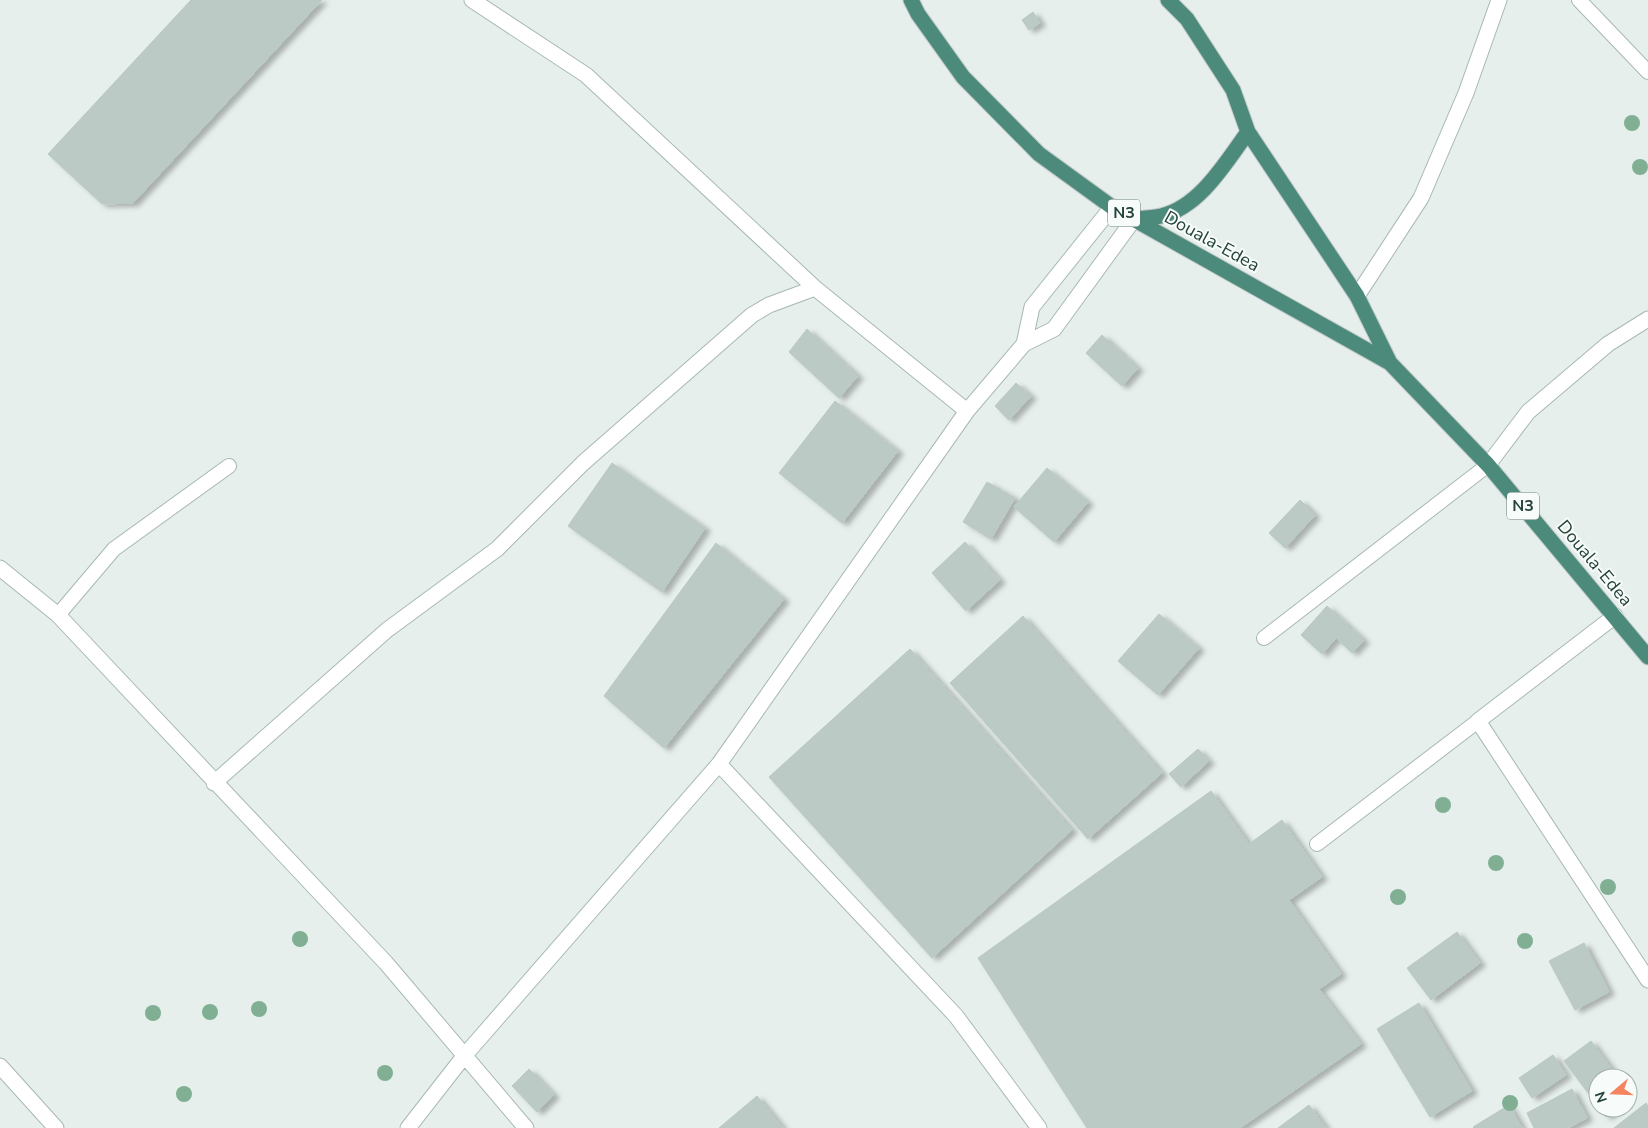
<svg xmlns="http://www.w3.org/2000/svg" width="1648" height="1128" viewBox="0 0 1648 1128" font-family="'Nunito Sans',sans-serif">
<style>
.building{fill:#bbcac4;stroke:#b8c9c2;filter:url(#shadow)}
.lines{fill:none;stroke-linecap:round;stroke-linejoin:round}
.service-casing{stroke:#a8b8b2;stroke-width:16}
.minor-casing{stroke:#a8b8b2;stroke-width:17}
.trunk-casing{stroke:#c2cac8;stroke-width:17}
.service{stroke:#fff;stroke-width:14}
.minor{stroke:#fff;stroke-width:15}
.trunk{stroke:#4c8a7c;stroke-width:15}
.tree{fill:#80af93}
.labels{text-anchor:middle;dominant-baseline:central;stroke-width:4;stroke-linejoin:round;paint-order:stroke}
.shield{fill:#f7fbf9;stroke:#637a73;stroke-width:1}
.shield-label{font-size:16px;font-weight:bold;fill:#24423a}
.street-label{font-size:18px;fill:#24423a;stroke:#f7fbf9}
</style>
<defs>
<filter id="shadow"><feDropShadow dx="5.5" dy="3" stdDeviation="2.5" flood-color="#0004"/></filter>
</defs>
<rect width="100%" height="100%" fill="#e6efeb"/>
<path class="building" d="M191 0H322L133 203 102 204 48 154Z
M1033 12 1040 23 1029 30 1022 20Z
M807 329 858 376 839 398 789 352Z
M1102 335 1138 368 1122 386 1086 353Z
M1016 383 1031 396 1009 420 995 406Z
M835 401 898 451 842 523 779 473Z
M612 463 705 528 662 592 568 526Z
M1047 468 1088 502 1054 542 1014 507Z
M987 482 1015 498 991 539 963 522Z
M1300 500 1315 515 1285 548 1269 533Z
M965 542 1000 580 966 611 932 573Z
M716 543 784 599 664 748 604 696Z
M1327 606 1364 640 1352 653 1336 638 1322 654 1301 635Z
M1159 614 1199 648 1158 695 1118 661Z
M1023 616 1162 773 1088 839 950 683Z
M910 649 1072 830 932 958 769 777Z
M1198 749 1209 761 1181 787 1169 774Z
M1211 791 1249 844 1282 820 1322 877 1289 900 1341 974 1319 989 1361 1044 1240 1128H1087L978 958Z
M1457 932 1480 963 1431 1000 1407 968Z
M1584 943 1609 992 1575 1010 1549 961Z
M1419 1003 1472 1091 1430 1117 1377 1029Z
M1591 1041 1618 1078H1598V1106L1564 1061Z
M1553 1055 1566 1075 1532 1098 1519 1078Z
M529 1069 554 1095 537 1112 512 1086Z
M1572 1089 1587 1118 1568 1128H1534L1527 1113Z
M757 1096 783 1128H719Z
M1646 1103 1648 1106V1128H1614Z
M1309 1105 1326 1128H1278Z
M1509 1105 1522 1128H1474L1473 1127Z
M1600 1108H1618L1606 1117Z"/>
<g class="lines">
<defs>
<path id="service" d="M1579 0 1648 72
M58 615 114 549 229 466
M1264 638 1488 465
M1317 844 1478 721"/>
<path id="minor" d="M472 0 586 75 815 288 967 411
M1357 296 1421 198 1466 93 1499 0
M1024 344 1032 307 1112 207
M1488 465 1528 412 1608 344 1648 319
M0 568 58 615 386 963 526 1128
M1615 616 1478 721 1648 980
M719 764 956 1016 1039 1128
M214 783 387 630 497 549 583 463 752 315 769 305 815 288
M0 1066 56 1128
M408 1128 465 1055 719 764 967 411 1024 344 1054 329 1134 219"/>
<path id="trunk" d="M911 0 918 14 963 77 1039 154 1112 207 1390 363 1488 465 1648 657
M1168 0 1187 19 1233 90 1248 132 1357 296 1390 363
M1134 219C1143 218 1153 218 1161 216 1200 207 1226 162 1248 132"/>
</defs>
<use href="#service" class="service-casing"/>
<use href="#minor" class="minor-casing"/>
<use href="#trunk" class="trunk-casing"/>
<use href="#service" class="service"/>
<use href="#minor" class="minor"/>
<use href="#trunk" class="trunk"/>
</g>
<g class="tree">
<circle cx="1632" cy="123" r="8"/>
<circle cx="1640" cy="167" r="8"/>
<circle cx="1443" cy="805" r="8"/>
<circle cx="1496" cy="863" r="8"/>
<circle cx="1608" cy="887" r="8"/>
<circle cx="1398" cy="897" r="8"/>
<circle cx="300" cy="939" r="8"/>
<circle cx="1525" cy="941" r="8"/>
<circle cx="259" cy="1009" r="8"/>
<circle cx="210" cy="1012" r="8"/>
<circle cx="153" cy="1013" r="8"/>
<circle cx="385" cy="1073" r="8"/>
<circle cx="184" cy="1094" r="8"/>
<circle cx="1510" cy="1103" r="8"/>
</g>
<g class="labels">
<g class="shield">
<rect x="1108" y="199.5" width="32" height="27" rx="4"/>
<rect x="1507" y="492.5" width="32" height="27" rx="4"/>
</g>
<g class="shield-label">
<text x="1124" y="213">N3</text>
<text x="1523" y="506">N3</text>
</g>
<g class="street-label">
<text transform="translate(1212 241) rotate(29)">Douala-Edea</text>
<text transform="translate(1595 563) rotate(50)">Douala-Edea</text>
</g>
</g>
<g transform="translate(1613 1093) rotate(251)"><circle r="24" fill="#f7fbf9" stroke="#a3b1ad"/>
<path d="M0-4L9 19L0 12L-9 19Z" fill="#f4845f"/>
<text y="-8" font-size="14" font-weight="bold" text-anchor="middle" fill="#24423a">N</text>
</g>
</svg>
